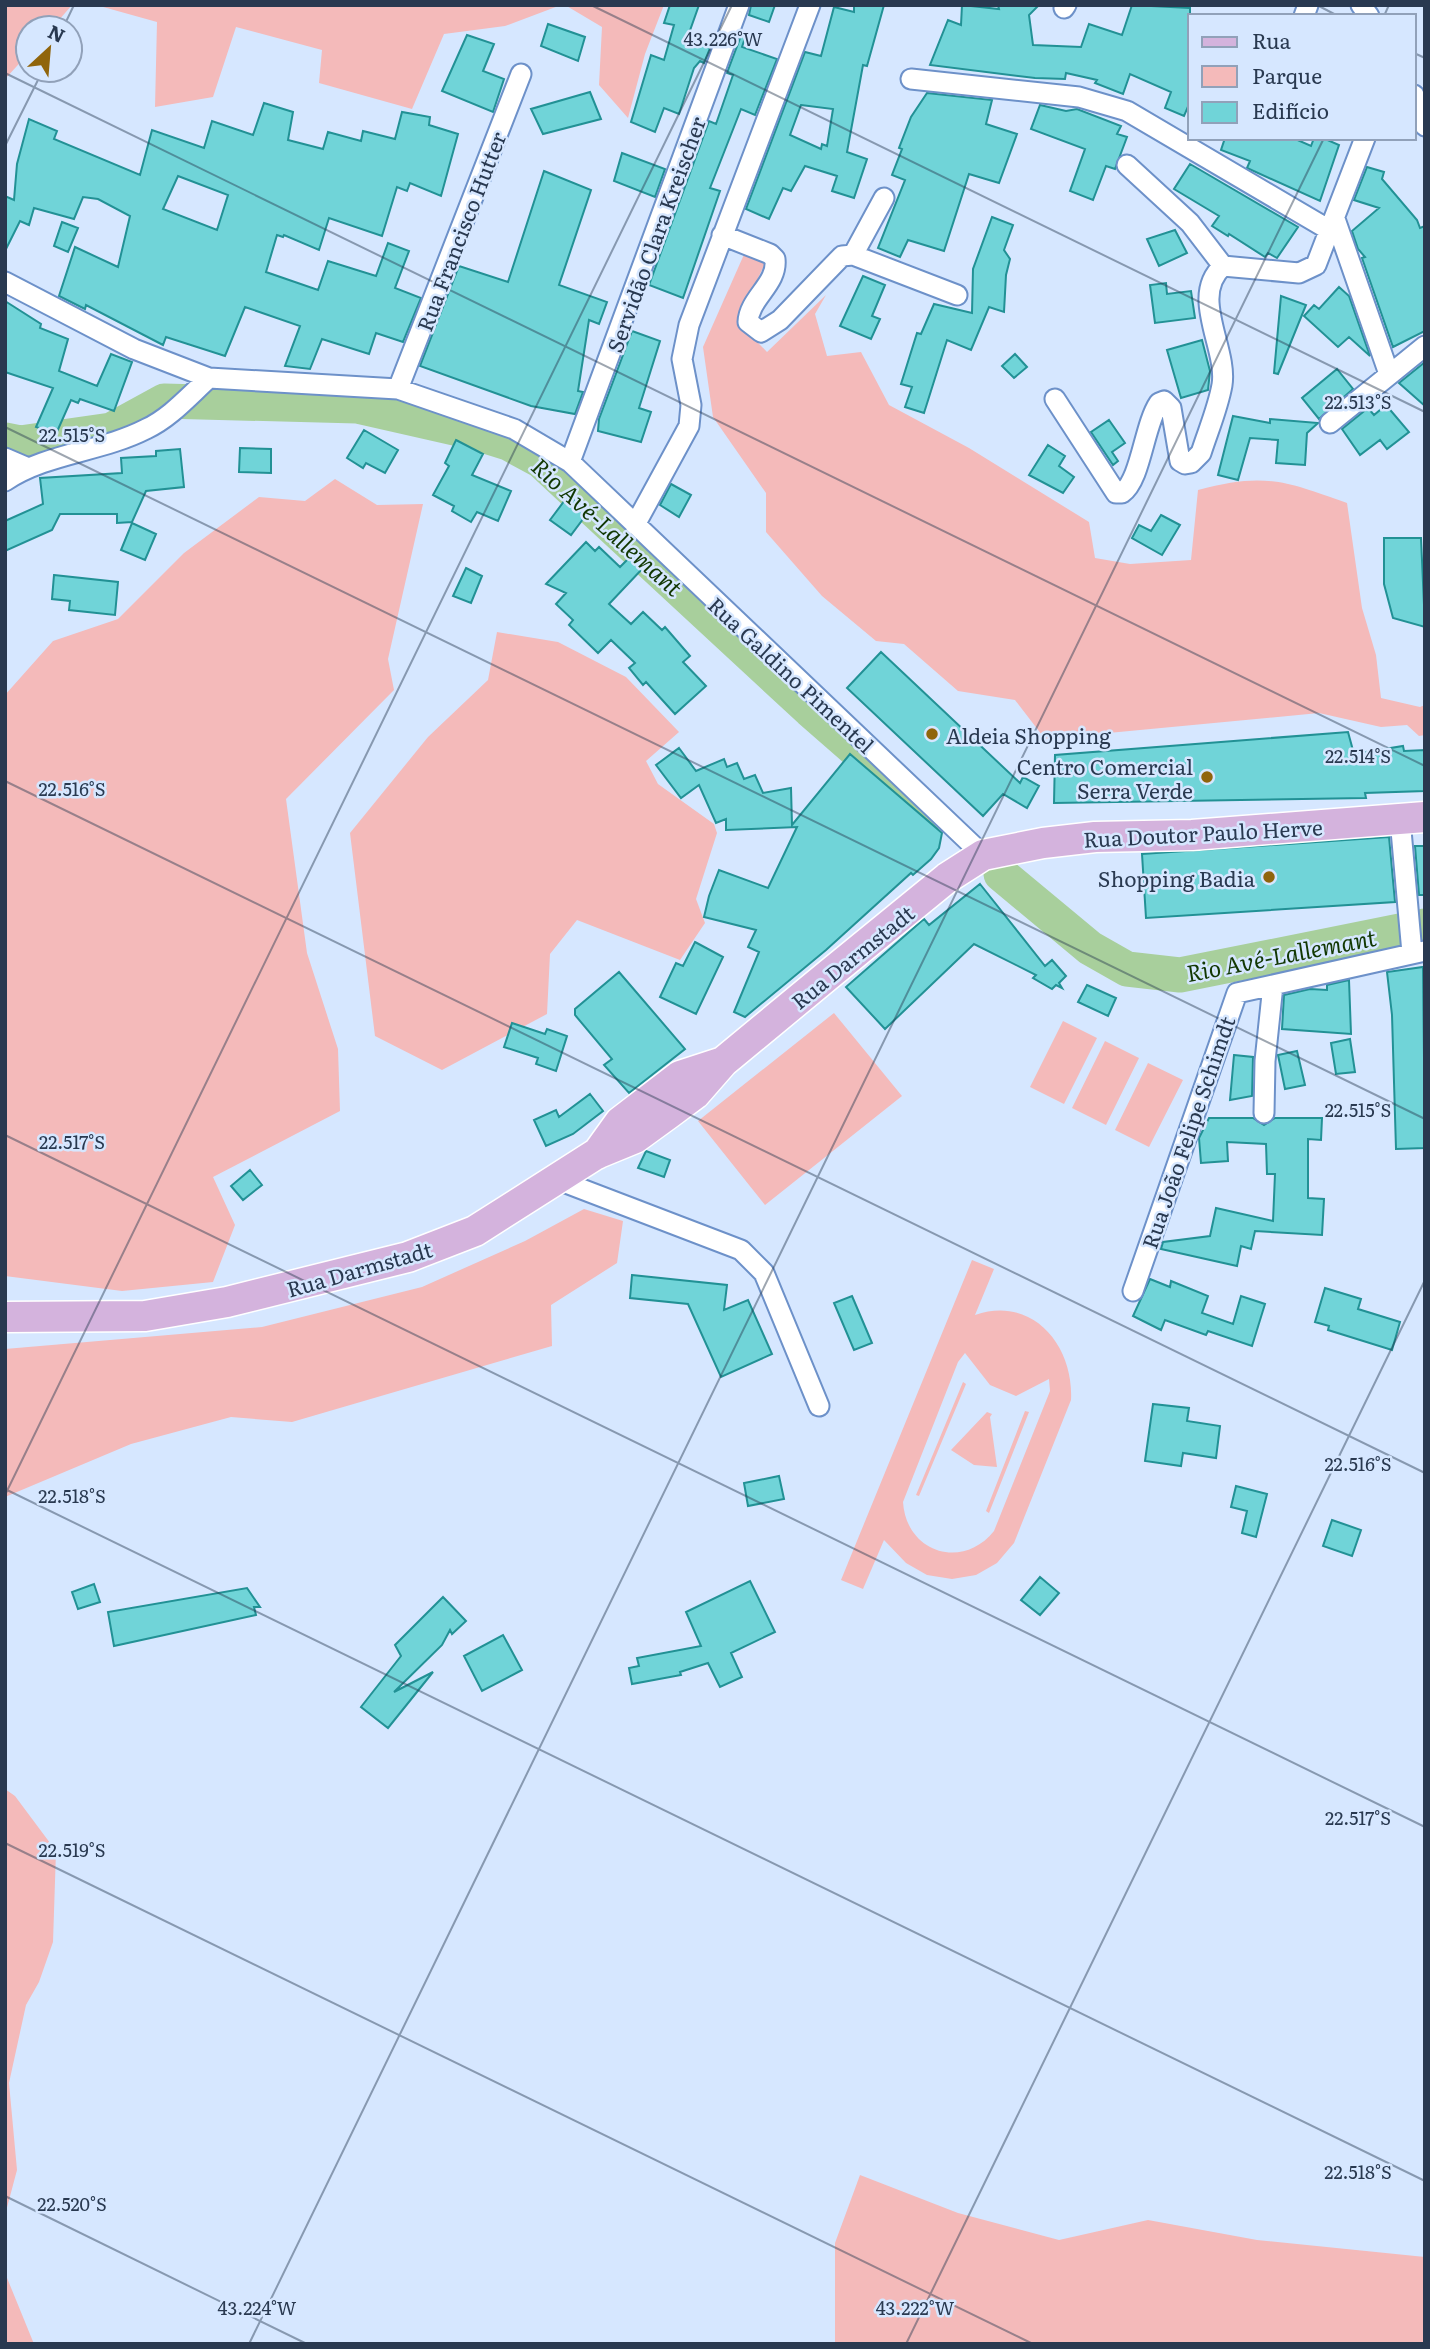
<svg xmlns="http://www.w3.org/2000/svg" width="1430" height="2349" viewBox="0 0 1430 2349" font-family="Literata,serif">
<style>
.green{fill:#f4baba;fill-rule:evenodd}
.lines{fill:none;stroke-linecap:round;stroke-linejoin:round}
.river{stroke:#a8cf9c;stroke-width:35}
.building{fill:#70d4d8;stroke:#229195;stroke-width:2;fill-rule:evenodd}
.street-casing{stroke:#6d91c9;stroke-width:23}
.primary-casing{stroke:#fff;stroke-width:33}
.street{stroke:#fff;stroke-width:19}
.primary{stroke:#d4b3dd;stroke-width:30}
.ticks{fill:none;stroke:#293950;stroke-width:2;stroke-opacity:0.45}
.poi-dot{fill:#90650c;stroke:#d6e7ff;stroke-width:2.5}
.labels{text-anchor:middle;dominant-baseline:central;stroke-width:5;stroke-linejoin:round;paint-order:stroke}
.street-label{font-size:21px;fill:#293950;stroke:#d6e7ff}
.poi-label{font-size:21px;fill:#293950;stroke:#d6e7ff;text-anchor:end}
.water-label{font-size:23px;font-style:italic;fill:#123803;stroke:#d6e7ff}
.ticks-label{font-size:18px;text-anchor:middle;fill:#293950;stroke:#d6e7ff;stroke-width:5;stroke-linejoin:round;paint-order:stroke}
</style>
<rect width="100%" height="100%" fill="#d6e7ff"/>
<path class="green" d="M5 5H72L52 28H28V54L5 79Z
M96 5H561L505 26 444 34 412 109 319 83 322 50 236 27 213 97 155 107 157 22Z
M565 5H664L645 54 628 118 599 85 602 27Z
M746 250 766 261 738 322 767 352 826 295 815 314 827 356 861 352 889 405 969 448 1089 522 1095 558 1130 564 1191 560 1198 490C1264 472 1285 481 1347 503L1362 608 1376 655 1381 698 1420 707 1425 705V735L1419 736 1407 725 1381 727 1319 713 1045 739 1015 700 958 691 904 644 876 641 822 596 766 532V493L713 417 703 347Z
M335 479 377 505 423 504 388 659 394 690 286 799 307 953 338 1049 340 1111 213 1177 235 1225 213 1282 122 1291 5 1276V695L53 641 118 619 184 553 259 497 305 501Z
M497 632 558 642 626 677 679 732 646 761 658 784 714 824 717 833 696 899 705 923 680 960 577 920 550 954 547 1014 442 1070 375 1036 350 833 428 737 488 680Z
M834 1013 902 1096 765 1205 698 1121Z
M1063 1021 1097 1038 1064 1104 1030 1087Z
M1105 1041 1139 1058 1106 1125 1072 1108Z
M1148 1063 1183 1080 1149 1147 1115 1130Z
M584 1209 623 1221 617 1263 551 1305 552 1346 292 1422 231 1417 131 1444 5 1497V1349L262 1327 422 1287 525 1241Z
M972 1260 994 1269 975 1315C1033 1295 1074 1346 1071 1400L1014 1543 997 1563 976 1575 952 1579 927 1575 906 1563 884 1540 863 1589 841 1580ZM965 1353 990 1385 1016 1396 1049 1379 1050 1391 994 1531C962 1571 906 1552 903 1502L958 1362Z
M963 1382 966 1384 919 1496 916 1495Z
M1025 1411 1029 1412 989 1513 986 1511Z
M987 1412 992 1414 990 1417 997 1467 974 1465 951 1450Z
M5 1789 15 1796 56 1851 53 1942 39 1982 26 2005 9 2083 17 2170 5 2215Z
M860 2175 958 2213 1059 2240 1148 2220 1257 2240 1425 2257V2344H835V2243Z
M5 2273 34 2344H5Z"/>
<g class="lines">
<path class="river" d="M5 440 20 443 111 430 164 401 357 406 476 433 508 443 541 461 810 710 929 814
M1001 874 1090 948 1127 969 1180 975 1425 926"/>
</g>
<path class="building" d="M670 5H699L687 39 710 48 704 63 700 61 694 68 679 114 664 108 655 132 631 122 651 55 664 60 674 25 664 23Z
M751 5H775L769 22 749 15Z
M854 5H884L867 66 863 65 847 152 867 159 854 198 832 191 837 176 805 166 791 191 783 188 769 219 746 209 805 52 821 56 834 7 854 12ZM801 105 833 109 827 146 822 144 821 149 790 135Z
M962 5 999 9 998 5H1039L1029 15 1033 45 1081 47 1089 24 1122 35 1132 5 1190 8V102L1184 116 1165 108 1171 92 1130 74 1123 94 1095 83 1097 80 1066 73 1065 79 1035 78 930 65 948 20 961 25Z
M548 24 585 37 578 61 541 46Z
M742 33 746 35 742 47 777 59 755 115 741 109 710 188 720 191 683 298 649 285 709 121 716 124 733 75 727 73Z
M467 35 494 44 483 71 504 79 493 112 442 91Z
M590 92 601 119 543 134 531 109Z
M927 93 992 100 986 124 1017 134 999 183 969 174 944 251 908 240 900 257 878 248 905 180 892 175 902 149 899 148 911 117Z
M264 103 293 112 288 140 323 149 328 132 361 141 363 131 395 139 402 112 430 117 429 125 458 134 441 196 410 183 407 191 397 187 382 236 329 218 319 250 284 235 283 237 277 235 266 272 318 290 328 261 376 276 388 243 409 251 395 288 421 298 403 342 376 333 369 354 322 339 310 369 285 366 300 326 245 307 225 356 166 337 163 345 86 305 85 309 59 296 75 247 118 267 130 216 98 199 83 197 74 219 34 208 29 225 20 221 5 251V196L14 200 17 164 29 119 57 131 54 139 140 175 152 130 204 148 212 121 253 135ZM178 176 228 195 217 230 163 209Z
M1040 105 1066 111 1077 109 1121 126 1117 134 1127 137 1115 169 1106 166 1093 200 1070 191 1085 149 1031 129Z
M1225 138H1293L1311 146 1314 138H1323L1339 145 1320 201 1247 168 1250 161 1221 150Z
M622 153 665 169 655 197 614 181Z
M1190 164 1298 227 1277 258 1268 253 1265 257 1229 234 1228 236 1212 226 1219 216 1174 189Z
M1367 167 1384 172 1382 179 1417 220 1420 228 1425 226V331L1393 347 1362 258 1365 257 1358 249 1352 231 1379 208 1354 200Z
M544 171 591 190 559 285 607 302 599 324 589 320 578 391 583 392 575 414 531 406 420 366 459 266 508 282Z
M992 217 1013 225 1004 250 1010 259 1006 275 1004 312 989 307 971 350 947 340 924 413 905 407 912 387 901 384 917 333 921 334 934 304 972 313 973 269Z
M62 222 78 228 68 252 54 246Z
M1175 230 1187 253 1159 266 1147 239Z
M863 276 885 285 872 316 880 319 871 339 840 326Z
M1166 283 1167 294 1191 291 1195 318 1155 323 1150 285Z
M1339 287 1349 296 1370 356 1349 337 1338 347 1304 316 1314 305 1319 309Z
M1281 296 1306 305 1278 374 1274 373Z
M5 301 41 324 40 328 68 339 59 371 97 386 111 354 132 362 114 411 80 399 78 403 71 400 56 434 36 427 53 388 5 372Z
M632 331 660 341 639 408 651 412 641 442 598 431 599 419Z
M1202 340 1210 371 1208 390 1181 398 1167 350Z
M1015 354 1027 367 1014 378 1002 366Z
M1425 362V406L1399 383Z
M1337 369 1353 389 1319 419 1302 398Z
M1386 405 1409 432 1387 449 1380 440 1360 455 1342 429 1368 408 1374 415Z
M1233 416 1270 423V419L1318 423 1307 433 1305 465 1276 463 1278 440 1250 438 1238 480 1218 475Z
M1109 420 1125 443 1112 452 1118 461 1113 465 1091 432Z
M364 430 398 450 385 473 366 463 363 468 347 458Z
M456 440 483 454 472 475 511 491 498 521 477 512 471 522 452 511 454 506 433 495 449 466 445 463Z
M1048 445 1065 456 1059 466 1074 477 1063 493 1029 475Z
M240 448 271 449V473L239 472Z
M180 449 184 487 146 491 132 522 117 523V514H60L52 530 5 551V521L43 504 40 478 122 473 121 458 156 456V451Z
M671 484 691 495 679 517 660 505Z
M568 496 589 511 571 535 550 520Z
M1161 515 1180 525 1162 555 1132 538 1139 525 1151 531Z
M132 523 156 534 145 560 121 550Z
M1384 538H1421L1425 627 1393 618 1384 584Z
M586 542 595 551 599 547 620 567 632 555 644 567 609 604 631 624 643 612 662 630 665 627 690 656 683 662 706 686 675 714 646 682 643 685 629 668 635 663 611 640 598 653 569 625 573 620 556 604 566 593 546 584Z
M466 568 482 576 471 603 453 596Z
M54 575 118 582 115 615 69 610 70 601 52 599Z
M881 652 1020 783 1023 777 1039 786 1027 808 1003 794 983 816 847 688Z
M1348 732 1354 754 1403 746 1404 751 1425 750V791L1365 793 1366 798 1054 803 1055 755Z
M679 748 696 771 724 759 727 767 737 763 744 779 755 775 763 793 791 788 792 825 850 754 942 833 939 848 931 859 913 875 911 873 826 950 745 1017 734 1012 759 952 748 947 756 930 704 917 709 896 719 870 768 888 797 827 726 830V819L716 823 699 785 681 798 656 765Z
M1389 837 1395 902 1146 918 1142 854Z
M1415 846H1425V895H1419Z
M980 884 1045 966 1052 960 1066 976 1059 983 1062 988 1056 985 1052 989 1033 978 1036 975 974 944 885 1029 846 987 924 919 929 925Z
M695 942 723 957 696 1014 660 997 676 963 683 966Z
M1423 967 1425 1148 1396 1149 1392 1015 1387 972Z
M619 972 685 1049 629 1093 604 1065 612 1059 575 1015V1009Z
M1349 980 1351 1034 1282 1029 1284 995 1310 989 1327 990V985Z
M1087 985 1116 998 1108 1016 1078 1002Z
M512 1023 545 1034 547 1029 567 1036 556 1071 536 1064 538 1058 504 1047Z
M1350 1039 1355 1072 1336 1074 1331 1043Z
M1297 1051 1305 1085 1285 1089 1278 1055Z
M1234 1055 1253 1057 1252 1096 1230 1100Z
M590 1094 603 1111 573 1134 546 1146 534 1120 556 1110 559 1117Z
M1209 1118H1253L1264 1125 1275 1118H1322L1321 1140 1308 1139V1198L1324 1199 1322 1235 1255 1231 1251 1249 1241 1246 1237 1266 1161 1249 1163 1242 1210 1236 1216 1208 1273 1221 1275 1174H1267L1266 1144 1227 1142 1228 1161 1201 1163 1199 1138Z
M646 1151 670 1160 664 1177 638 1168Z
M250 1170 262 1185 243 1200 231 1186Z
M632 1275 727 1285 724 1310 748 1300 772 1354 721 1377 688 1304 630 1298Z
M1150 1279 1170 1287 1171 1281 1208 1296 1202 1313 1233 1324 1241 1296 1265 1304 1252 1346 1208 1331 1206 1335 1165 1320 1161 1330 1133 1316Z
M1325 1288 1361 1299 1358 1309 1400 1322 1392 1350 1328 1330 1329 1326 1315 1322Z
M852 1296 872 1343 854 1350 834 1303Z
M1153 1404 1189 1408 1187 1421 1220 1426 1216 1458 1183 1453 1181 1466 1145 1461Z
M779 1476 784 1499 748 1506 744 1483Z
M1236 1486 1267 1494 1256 1537 1242 1533 1247 1511 1231 1507Z
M1332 1520 1361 1530 1352 1556 1323 1546Z
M1040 1577 1059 1593 1040 1615 1021 1600Z
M750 1581 775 1632 731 1653 742 1677 720 1687 708 1663 680 1672 681 1675 632 1684 629 1668 639 1666 637 1658 701 1646 686 1612Z
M94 1584 100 1602 78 1609 72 1592Z
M247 1588 260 1607H254L256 1615 114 1646 108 1612Z
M443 1597 466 1621 452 1634 450 1630 442 1645 394 1692 433 1672 388 1728 361 1707 401 1656 395 1645Z
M503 1635 522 1670 482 1691 464 1656Z"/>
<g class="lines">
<defs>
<path id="street" d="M1361 5 1369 16
M1064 8 1066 5
M1304 16 1308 5
M911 79 1079 97 1127 111 1331 231
M1414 95 1425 126
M1127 165 1190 223 1223 266
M1335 219 1389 374
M722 235 770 254 775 259C778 284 749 298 748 322L761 332 780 320 842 256 853 255 957 295
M853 255 884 198
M5 282 134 349 209 378 398 389 514 429 570 462 983 855
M398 389 521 74
M1055 399 1116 493H1122C1141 480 1144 425 1159 403L1164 401 1171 408 1180 461 1185 464 1191 463 1201 453C1208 431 1218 408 1222 385 1228 348 1189 296 1223 266L1299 273 1316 265 1365 138
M1330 423 1425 346
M5 458 26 467
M570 462 739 5
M5 481C47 453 101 452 146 429 170 418 189 396 209 378
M635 525 689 426 691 405 682 359 689 325 810 5
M1400 819 1412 953
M1264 1113 1265 1061 1273 985
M558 1180 741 1250 764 1273 819 1406
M1133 1291 1237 993 1425 951"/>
<path id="primary" d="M597 1154 620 1122 680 1076 723 1062
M5 1317 145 1316 227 1302 408 1257 475 1231 596 1154 635 1138 668 1114 695 1094 723 1062 827 976 947 878 983 855 1043 843 1095 837 1192 835 1425 817"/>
</defs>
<use href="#street" class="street-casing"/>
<use href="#primary" class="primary-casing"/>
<use href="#street" class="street"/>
<use href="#primary" class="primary"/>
</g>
<path class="ticks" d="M591 5 1425 412M1317 5 1338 16M1384 16 1389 5M63 28 74 5M1414 53 1425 58M5 73 1425 766M5 146 43 70M5 427 1425 1119M5 781 1425 1473M5 1135 1425 1827M5 1489 1425 2181M5 1495 732 5M5 1843 1033 2344M5 2196 307 2344M249 2344 1324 138M906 2344 1425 1280"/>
<g class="poi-dot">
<circle cx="932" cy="734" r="7"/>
<circle cx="1207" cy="777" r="7"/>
<circle cx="1269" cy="877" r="7"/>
</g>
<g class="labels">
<g class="street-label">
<text transform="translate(460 231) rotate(-69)">Rua Francisco Hutter</text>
<text transform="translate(655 234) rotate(-70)">Servidão Clara Kreischer</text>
<text transform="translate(792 674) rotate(43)">Rua Galdino Pimentel</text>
<text transform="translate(1203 832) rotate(-3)">Rua Doutor Paulo Herve</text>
<text transform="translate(852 956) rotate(-39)">Rua Darmstadt</text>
<text transform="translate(1187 1132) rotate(-71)">Rua João Felipe Schimdt</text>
<text transform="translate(359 1268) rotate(-16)">Rua Darmstadt</text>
</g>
<g class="poi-label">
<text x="946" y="734" text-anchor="start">Aldeia Shopping</text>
<text x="1193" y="765">Centro Comercial<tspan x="1193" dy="24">Serra Verde</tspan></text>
<text x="1255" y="877">Shopping Badia</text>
</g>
<g class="water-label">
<text transform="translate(608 526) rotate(42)">Rio Avé‐Lallemant</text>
<text transform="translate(1281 954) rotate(-11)">Rio Avé‐Lallemant</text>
</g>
</g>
<g class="ticks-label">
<text x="723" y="46">43.226°W</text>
<text x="1358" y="409">22.513°S</text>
<text x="72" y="442">22.515°S</text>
<text x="1358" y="763">22.514°S</text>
<text x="72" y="796">22.516°S</text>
<text x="1358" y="1117">22.515°S</text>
<text x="72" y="1149">22.517°S</text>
<text x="1358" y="1471">22.516°S</text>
<text x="72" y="1503">22.518°S</text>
<text x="1358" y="1825">22.517°S</text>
<text x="72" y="1857">22.519°S</text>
<text x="1358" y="2179">22.518°S</text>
<text x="72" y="2211">22.520°S</text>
<text x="257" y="2315">43.224°W</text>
<text x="915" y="2315">43.222°W</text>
</g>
<rect width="1430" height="2349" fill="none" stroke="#293950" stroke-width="14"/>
<rect x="1188" y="14" width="228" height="126" fill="#d6e7ff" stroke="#91a1b9" stroke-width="2"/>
<rect x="1202" y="37" width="35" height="10" fill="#d4b3dd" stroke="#91a1b9" stroke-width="2"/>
<text x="1252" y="49" font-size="21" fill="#293950">Rua</text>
<rect x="1202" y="66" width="35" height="21" fill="#f4baba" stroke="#91a1b9" stroke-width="2"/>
<text x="1252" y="84" font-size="21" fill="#293950">Parque</text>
<rect x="1202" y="102" width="35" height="21" fill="#70d4d8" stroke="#91a1b9" stroke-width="2"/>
<text x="1252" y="119" font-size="21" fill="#293950">Edifício</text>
<g transform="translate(49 49) rotate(26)"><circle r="33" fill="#d6e7ff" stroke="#91a1b9" stroke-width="2"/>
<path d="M0-5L12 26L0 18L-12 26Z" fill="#90650c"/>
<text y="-10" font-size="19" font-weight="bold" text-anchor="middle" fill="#293950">N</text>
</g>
</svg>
